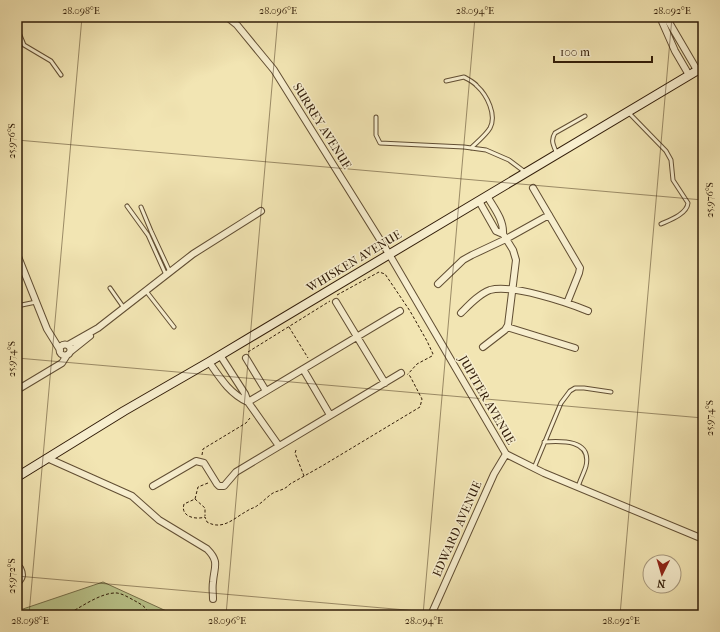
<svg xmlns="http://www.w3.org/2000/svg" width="720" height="632" viewBox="0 0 720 632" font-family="'IM FELL French Canon',serif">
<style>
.green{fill:#bac58c;stroke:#76704a}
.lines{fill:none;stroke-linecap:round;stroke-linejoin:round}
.lane-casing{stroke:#614e33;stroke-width:5}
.street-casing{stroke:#614e33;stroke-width:8}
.secondary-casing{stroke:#311c08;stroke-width:10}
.path{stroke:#311c08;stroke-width:1;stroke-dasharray:3 2;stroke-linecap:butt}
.lane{stroke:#f7eece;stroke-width:3}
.street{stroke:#f7eece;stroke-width:6}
.secondary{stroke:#f7eece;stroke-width:8}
.ticks{fill:none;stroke:#311c08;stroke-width:1;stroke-opacity:0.45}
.labels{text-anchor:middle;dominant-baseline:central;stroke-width:3;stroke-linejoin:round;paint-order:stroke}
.street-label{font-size:12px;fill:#311c08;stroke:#f7eece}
.neatline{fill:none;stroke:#311c08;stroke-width:1.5}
.ticks-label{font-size:10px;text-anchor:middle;fill:#311c08}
</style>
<rect width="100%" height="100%" fill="#f2e5b3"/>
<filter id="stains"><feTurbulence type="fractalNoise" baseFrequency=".005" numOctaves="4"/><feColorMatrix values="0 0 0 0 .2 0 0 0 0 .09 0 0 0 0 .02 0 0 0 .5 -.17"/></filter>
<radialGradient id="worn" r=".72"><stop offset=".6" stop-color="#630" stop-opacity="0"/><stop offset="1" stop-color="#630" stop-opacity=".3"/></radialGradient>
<path class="green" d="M103 582 175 615H17V611Z"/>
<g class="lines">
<defs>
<path id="lane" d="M17 28 24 45 51 61 61 75
M446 81 464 77C469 80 474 82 477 86 487 95 497 115 490 128 486 135 477 142 471 148
M629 113 666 151 671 160 673 180 688 203C687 214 670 220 661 224
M376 117V135L380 143 464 147 486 150 509 160 525 172
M557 154C554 146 550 141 555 133L585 116
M127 206 148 235 166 275
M141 207 151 231 170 272
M110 288 124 308
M146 291 174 327
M17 306 36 302
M544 442C561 441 592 439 586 466 584 473 580 480 578 487
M534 468 561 403 570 391 575 388H584L611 392"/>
<path id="street" d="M227 17 237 25 274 70 389 254 506 454 544 473 703 539
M660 17 675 51 689 75
M666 17 697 70
M533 188 580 268 579 273 567 303
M487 196C494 208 504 220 503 234
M479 201 496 231 503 234 513 250 516 260 508 325 505 330 483 347
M17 254 47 329 60 350
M438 284 463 260 472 255 506 239 549 215
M336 302 385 383
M461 313C469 305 479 294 490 290 512 284 566 302 588 311
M507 327 575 348
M59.5 350a5.5 5.5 0 1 1 11 0a5.5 5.5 0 1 1-11 0Z
M68 345 98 328 193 254 261 211
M70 352 90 336
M220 355 245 394 248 402 279 446
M246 358 266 391
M209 362C220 378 230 394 248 402
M303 369 330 415
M17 390 62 363 67 355
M248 402 400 311
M47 458 132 496 159 520 207 549C220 562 214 567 213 582 212 588 213 594 213 599
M153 486 196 461 204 463 217 484 219 486H224L236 472 401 373
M17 566 20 568C23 574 23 578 17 583
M431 615 494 474 506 454"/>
<path id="secondary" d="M17 477 124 411 209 362 703 67"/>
</defs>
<use href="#lane" class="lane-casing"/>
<use href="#street" class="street-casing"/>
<use href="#secondary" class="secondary-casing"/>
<path class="path" d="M337 295 379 272 385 274 410 311 427 341 433 354 432 356 417 364 408 374
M289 327 308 358
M248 352 330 301
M296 450 295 453 304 476
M202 455 203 449 246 423 250 418
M208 483 198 487 195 499 184 504C180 517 196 520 205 517L207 522C223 531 234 518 247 511 251 508 255 508 258 505 264 501 268 496 273 493 279 490 285 490 290 484L322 466 420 407 422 399 410 376 407 374
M195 499 205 508V516
M24 615H40
M66 615C80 608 101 592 117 593 124 594 131 599 137 602 142 605 148 608 148 615"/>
<use href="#lane" class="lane"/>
<use href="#street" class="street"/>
<use href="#secondary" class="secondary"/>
</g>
<path class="ticks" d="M17 140 703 200M17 358 703 418M17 576 463 615M29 615 82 17M226 615 278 17M423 615 475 17M620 615 672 17"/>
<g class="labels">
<g class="street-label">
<text transform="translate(322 126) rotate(58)">SURREY AVENUE</text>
<text transform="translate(354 261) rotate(-31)">WHISKEN AVENUE</text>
<text transform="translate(487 400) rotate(60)">JUPITER AVENUE</text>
<text transform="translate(457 529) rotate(-66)">EDWARD AVENUE</text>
</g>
</g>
<rect width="720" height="632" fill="none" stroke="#f2e5b3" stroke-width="44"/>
<g transform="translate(662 574) rotate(185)"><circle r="19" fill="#f7eece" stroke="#a89a7f"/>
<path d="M0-3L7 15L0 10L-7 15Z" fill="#8f2418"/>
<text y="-6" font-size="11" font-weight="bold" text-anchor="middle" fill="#311c08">N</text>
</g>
<path d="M554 56v6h98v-6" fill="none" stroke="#311c08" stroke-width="2"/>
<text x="560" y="56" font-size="12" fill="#311c08" stroke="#f7eece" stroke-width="3" paint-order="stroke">100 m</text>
<rect x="22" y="22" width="676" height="588" class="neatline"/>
<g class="ticks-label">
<text x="81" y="14">28.098°E</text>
<text x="278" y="14">28.096°E</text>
<text x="475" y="14">28.094°E</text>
<text x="672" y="14">28.092°E</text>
<text transform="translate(11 141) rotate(-90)" y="4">25.976°S</text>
<text transform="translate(709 200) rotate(-90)" y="4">25.976°S</text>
<text transform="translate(11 359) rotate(-90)" y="4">25.974°S</text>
<text transform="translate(709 418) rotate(-90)" y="4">25.974°S</text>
<text transform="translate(11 576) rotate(-90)" y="4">25.972°S</text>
<text x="30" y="624">28.098°E</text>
<text x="227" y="624">28.096°E</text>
<text x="424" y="624">28.094°E</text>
<text x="621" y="624">28.092°E</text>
</g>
<rect width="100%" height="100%" filter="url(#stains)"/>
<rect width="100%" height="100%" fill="url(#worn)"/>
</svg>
